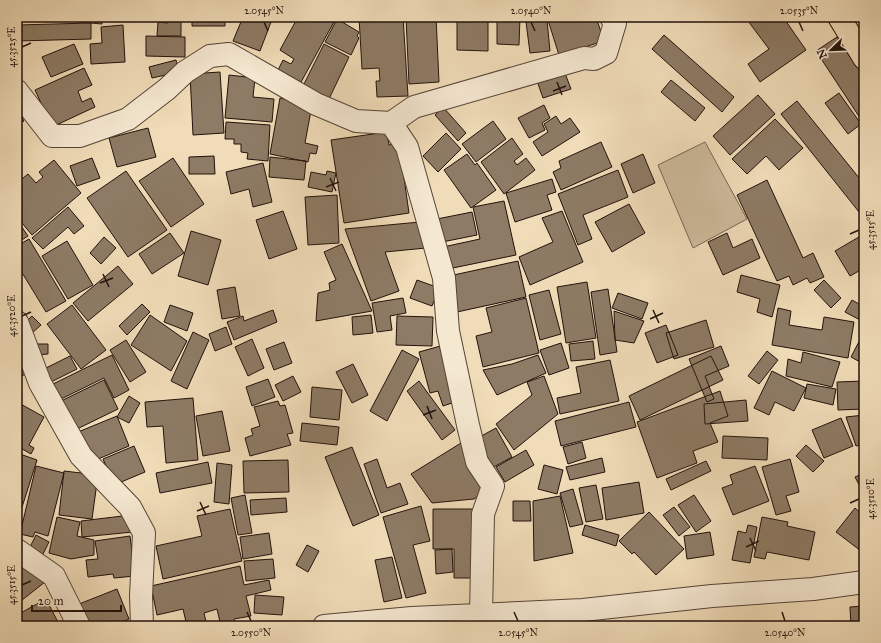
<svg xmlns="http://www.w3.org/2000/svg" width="881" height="643" viewBox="0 0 881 643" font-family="'IM FELL Great Primer',serif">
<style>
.green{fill:#cdba9b;stroke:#786654}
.building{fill:#8d7b65;stroke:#22120c}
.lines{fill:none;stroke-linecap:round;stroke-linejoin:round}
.minor-casing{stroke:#564437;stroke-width:24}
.major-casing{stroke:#22120c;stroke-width:24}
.minor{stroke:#f5e8d1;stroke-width:22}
.major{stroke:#f0dcb8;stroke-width:22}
.ticks{fill:none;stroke:#22120c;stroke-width:1.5}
.neatline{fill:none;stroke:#22120c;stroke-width:1.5}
.ticks-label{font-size:10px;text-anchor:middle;fill:#22120c}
</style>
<rect width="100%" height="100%" fill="#f0dcb8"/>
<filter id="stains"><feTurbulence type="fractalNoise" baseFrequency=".005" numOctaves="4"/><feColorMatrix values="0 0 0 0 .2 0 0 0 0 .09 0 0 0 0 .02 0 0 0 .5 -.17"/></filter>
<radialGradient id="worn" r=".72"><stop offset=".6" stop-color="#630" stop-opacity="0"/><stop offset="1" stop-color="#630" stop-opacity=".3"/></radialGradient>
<path class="green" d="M705 142 747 219 693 248 658 165Z"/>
<path class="building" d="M67 17H102V24L67 21Z
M192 17H225V26H192Z
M243 17H257L271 22 260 51 233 41Z
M298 17H329L335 20 300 84 277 72 283 60 291 64 294 59 280 50Z
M359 17H403L408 96 377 97 376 81H380L379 68 362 69Z
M406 17H436L439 82 409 84Z
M457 17H488V51L457 50Z
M497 17H520L519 45 497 44Z
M547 17H596L604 41 559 55Z
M745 17H783L806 50 760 82 748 64 769 49Z
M337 19 359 32 357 36 359 38 351 55 325 42Z
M168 20 181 21V36H157L158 22 168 23Z
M547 20 550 51 530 53 526 22Z
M91 23V39L17 41V25Z
M123 25 125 62 91 64 90 44 102 43 101 27Z
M664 35 734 97 722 112 652 49Z
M146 36 185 37V57L146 56Z
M837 37 864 77V124L816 51Z
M74 44 83 64 51 77 42 57Z
M324 44 349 57 329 99 303 86Z
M176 60 179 72 152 78 149 67Z
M84 68 92 85 78 91 82 102 91 98 95 107 52 127 35 90Z
M563 68 571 89 543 98 536 78Z
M220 72 224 133 193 135 190 74Z
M229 75 255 78 253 97 274 99 272 122 225 118Z
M671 80 705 108 695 121 661 92Z
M839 93 861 124 848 134 825 103Z
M758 95 775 114 730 155 713 136Z
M280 98 312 105 305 143 318 146 316 154 310 153 308 162 270 154Z
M797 101 864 184 863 217 781 114Z
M544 105 550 118 542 123 545 130 529 138 518 118Z
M443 107 466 133 458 141 435 115Z
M17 109 24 121 17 125Z
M556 116 561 124 570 118 580 132 542 156 533 142 548 132 544 124Z
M775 119 803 148 779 170 766 156 747 174 732 159Z
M493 121 506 139 476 162 462 144Z
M226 122 270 125 268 161 247 159 248 153 241 152V144H234V139H225Z
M148 128 156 157 117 167 109 138Z
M387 132 389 145 399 143 409 213 344 223 331 140Z
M446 133 461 149 438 172 423 156Z
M512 138 523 154 514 161 517 165 526 158 535 170 504 194 481 162Z
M601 142 612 167 561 190 553 172 561 168 559 161Z
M467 154 475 165 477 163 496 190 471 208 444 170Z
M643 154 655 183 633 193 621 164Z
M214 156 215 174H189V157Z
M270 157 306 161 304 180 269 177Z
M92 158 100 178 77 186 70 166Z
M173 158 204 204 171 227 139 181Z
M54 160 81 193 32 235 17 217V183L28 174 36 183 43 177 39 172Z
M263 163 272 202 253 207 249 189 231 194 226 172Z
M618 170 628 197 583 215 592 239 578 245 558 194Z
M126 171 167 230 128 257 87 198Z
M327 171 336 173 332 192 308 187 311 172 326 175Z
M552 179 556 192 547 195 552 210 515 222 506 193Z
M767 180 803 258 813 253 824 277 810 283 807 278 793 285 789 276 777 281 737 195Z
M337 195 339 243 308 245 305 197Z
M504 201 516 255 448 269 443 247 480 239 473 207Z
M629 204 645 233 612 252 595 222Z
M68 207 84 226 74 234 68 227 43 249 32 238Z
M283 211 297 249 269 259 256 220Z
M562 211 583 262 530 285 519 257 553 242 542 218Z
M472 212 477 235 442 242 437 219Z
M17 220 28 236 17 243Z
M420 222 426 248 385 252 399 291 371 301 345 229Z
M191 231 221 240 208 285 178 276Z
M170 233 184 253 152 274 139 254Z
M727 233 733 248 752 239 760 258 723 275 708 242Z
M864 234V268L850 276 835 251Z
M104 237 116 248 101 264 90 253Z
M29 239 66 301 46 312 21 271 17 273V246Z
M67 241 93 285 68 299 42 256Z
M342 244 372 311 316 321 318 293 330 290 329 283 336 280 324 252Z
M518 261 526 297 457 312 449 276Z
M118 266 133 284 88 321 73 303Z
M741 275 780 285 772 317 757 312 760 299 737 292Z
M417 280 439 288 432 306 410 298Z
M824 280 841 298 831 308 814 290Z
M587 282 596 338 566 343 557 287Z
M235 287 240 316 222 319 217 290Z
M608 289 617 352 600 355 591 292Z
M549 290 561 334 540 340 529 295Z
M618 293 648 303 642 319 612 308Z
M403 298 406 313 390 316 392 330 377 332 372 303Z
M526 298 539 353 483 367 476 336 492 332 486 308Z
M852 300 864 307V322L845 312Z
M142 304 150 312 127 335 119 326Z
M72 305 106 350 81 369 47 324Z
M170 305 193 313 187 331 164 322Z
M778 308 791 311 789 325 822 330 824 317 854 322 848 358 772 345Z
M273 310 277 322 234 340 227 322 243 316 244 321Z
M614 311 644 321 634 343 615 340Z
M150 315 187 341 171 371 131 345Z
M371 315 373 333 353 335 352 317Z
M32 316 41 325 31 334 23 325Z
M397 316 433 317 432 346 396 345Z
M706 320 714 347 674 359 666 333Z
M666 325 678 355 657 363 645 333Z
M226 327 232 344 215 351 209 334Z
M193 332 209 340 187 389 171 381Z
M864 332V364L851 357Z
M252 339 264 368 248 376 235 347Z
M126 340 146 372 130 382 110 350Z
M593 341 595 359 571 361 569 344Z
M284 342 292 363 274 370 266 349Z
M561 343 569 368 549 375 540 350Z
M35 344H48V354L35 355Z
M444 345 461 400 443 406 438 391 430 393 419 352Z
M721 346 729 366 705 376 714 399 707 402 689 359Z
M17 349 32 372 21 376 17 364Z
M402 350 419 359 387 421 370 411Z
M767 351 778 360 759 384 748 376Z
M803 352 840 362 832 387 786 376 788 359 801 363Z
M112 355 129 390 114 398 104 378 61 399 53 384Z
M538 355 546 373 497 395 483 370 512 364Z
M70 356 77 369 49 383 42 370Z
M711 356 723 380 640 420 629 396Z
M610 360 619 401 560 414 557 398 581 393 576 367Z
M353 364 368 395 352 403 336 372Z
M772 371 806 388 794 411 775 402 769 415 754 408Z
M17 372 22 379 17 382Z
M293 376 301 392 283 401 275 385Z
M544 376 558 414 514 450 496 424 532 395 527 382Z
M268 379 275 397 252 406 246 387Z
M104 380 118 409 75 430 61 401Z
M419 381 455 430 442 440 407 391Z
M864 381V409L838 410 837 382Z
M807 384 836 389 833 405 804 398Z
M312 387 342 390 339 420 310 417Z
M720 391 728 416 710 423 718 442 693 451 697 463 657 478 637 422Z
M129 396 140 403 129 423 117 417Z
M193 398 198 460 166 463 163 426 147 427 145 402Z
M746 400 748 421 705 424 704 404Z
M278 401 280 406 285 405 293 433 287 434 291 445 250 456 245 438 253 435 251 429 260 426 254 407Z
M17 402 44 417 29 445 34 448 31 454 17 446Z
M629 402 636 427 561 446 555 421Z
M222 411 230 451 203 456 196 416Z
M864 415V444L856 446 846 417Z
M117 416 129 446 91 462 78 432Z
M841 418 853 446 824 458 812 430Z
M302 423 339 427 337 445 300 441Z
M496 428 512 457 490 469 474 440Z
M723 436 768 438 767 460 722 458Z
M582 442 586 458 568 464 563 447Z
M461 443 488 488 474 499 432 503 411 474Z
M806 445 824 461 813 472 796 456Z
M134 446 145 472 114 485 103 459Z
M352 447 379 515 353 526 325 457Z
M526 450 534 465 505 482 496 467Z
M17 453 37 460 17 523Z
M602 458 605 472 570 480 566 467Z
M377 459 387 488 400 483 408 504 381 513 364 464Z
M790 459 799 492 786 496 791 511 776 515 762 467Z
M288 460 289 492 244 493 243 461Z
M706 461 711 471 671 490 666 479Z
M208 462 212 483 160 493 156 473Z
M217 463 232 465 229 504 214 502Z
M544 465 563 470 557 494 538 489Z
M36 466 64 473 48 536 35 532 33 537 20 534Z
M755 466 769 501 733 515 722 488 733 484 730 475Z
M64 471 98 475 92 519 59 515Z
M864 473V494L855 477Z
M639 482 644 513 606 520 602 488Z
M596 485 603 519 586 522 579 488Z
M573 489 583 524 570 527 560 493Z
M245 495 252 533 238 535 231 498Z
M694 495 711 521 696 532 678 505Z
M560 496 573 553 534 561 533 501Z
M286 498 287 512 251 515 250 500Z
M513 501H530L531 521H513Z
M421 506 430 541 413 545 426 593 406 598 383 517Z
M674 507 690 527 679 536 663 515Z
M855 508 864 516V547L861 551 836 532Z
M230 509 242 561 163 579 156 546 202 536 197 516Z
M433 509H474V578H454V549H433Z
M649 512 684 549 656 575 634 552 632 554 619 541Z
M131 515 133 532 82 537 81 521Z
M57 517 80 522 77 536 94 540V555L71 559 49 553Z
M762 517 788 522 787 526 815 532 809 560 767 552 765 559 754 557Z
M585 525 619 535 616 546 582 535Z
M748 525 757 527 750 563 732 560 738 531 746 533Z
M710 532 714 555 687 559 684 536Z
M269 533 272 554 243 559 240 537Z
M36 535 49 542 42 556 29 549Z
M130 536 135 576 114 578 113 574 88 577 86 560 98 559 95 541Z
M307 545 319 551 308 572 296 565Z
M452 549 453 572 436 574 435 550Z
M392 557 402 598 384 602 375 560Z
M17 559 45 582 17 604Z
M273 559 275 578 246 581 244 561Z
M240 566 244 585 269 580 271 590 246 596 251 616 234 619 235 626H221L217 609 204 613 207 626H187L183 609 157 615 151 586Z
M117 589 129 619 113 626H88L79 604Z
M255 595 284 597 282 615 254 613Z
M46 599 60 626H19L17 615Z
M864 606V626H851L850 607Z
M580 619 594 621 593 626H579Z
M612 622 680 624V626H611Z
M712 622 812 624V626H712Z
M844 622V626H808V623Z
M499 623 519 626H499Z
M683 623 704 625V626H683Z"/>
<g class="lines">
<defs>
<path id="minor" d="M17 91 52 136H80L128 119 167 89 185 72 210 56 229 54 316 104 356 121 391 123 407 147 444 278 448 331 468 425 477 462 493 486 483 514 481 615
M391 123 414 107 584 58 594 59 606 53 615 23 611 17
M17 322 40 383 81 456 130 507 144 533 141 596 142 626
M17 550 54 576 79 626
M324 626 412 618 583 610 712 596 813 589 864 582"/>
<path id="major" d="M839 17 864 58"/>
</defs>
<use href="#minor" class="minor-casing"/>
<use href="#major" class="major-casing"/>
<use href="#minor" class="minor"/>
<use href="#major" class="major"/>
</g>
<path class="ticks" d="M264 22 268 31M531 22 535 31M799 22 803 31M22 47 31 43M557 82 562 95M553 91 566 86M330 178 336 191M326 187 339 182M850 234 859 230M103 274 109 287M100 283 113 278M653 310 659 323M22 316 31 312M650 319 663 313M427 406 432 419M423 415 436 410M200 502 206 515M850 503 859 499M197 511 209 506M750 538 756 551M746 547 759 541M22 585 31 581M247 612 251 621M514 612 518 621M782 612 785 621"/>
<rect width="881" height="643" fill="none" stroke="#f0dcb8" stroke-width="44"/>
<g transform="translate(831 50) rotate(247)" stroke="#f5e8d1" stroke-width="3" paint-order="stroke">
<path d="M0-3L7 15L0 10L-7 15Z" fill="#22120c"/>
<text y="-6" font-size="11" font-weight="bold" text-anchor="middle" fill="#22120c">N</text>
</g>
<path d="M32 605v6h89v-6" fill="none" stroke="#22120c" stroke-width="2"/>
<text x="38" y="605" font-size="12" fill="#22120c" stroke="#f5e8d1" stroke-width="3" paint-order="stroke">20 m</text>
<rect x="22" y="22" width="837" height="599" class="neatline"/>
<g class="ticks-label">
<text x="264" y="14">2.0545°N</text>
<text x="531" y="14">2.0540°N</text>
<text x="799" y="14">2.0535°N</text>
<text transform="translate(11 47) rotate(-90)" y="4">45.3525°E</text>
<text transform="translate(870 230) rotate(-90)" y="4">45.3515°E</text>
<text transform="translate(11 316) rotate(-90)" y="4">45.3520°E</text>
<text transform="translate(870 499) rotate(-90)" y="4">45.3510°E</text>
<text transform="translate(11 585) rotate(-90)" y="4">45.3515°E</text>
<text x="251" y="636">2.0550°N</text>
<text x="518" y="636">2.0545°N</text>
<text x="785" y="636">2.0540°N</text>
</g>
<rect width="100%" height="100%" filter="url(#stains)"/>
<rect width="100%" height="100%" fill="url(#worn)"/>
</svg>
